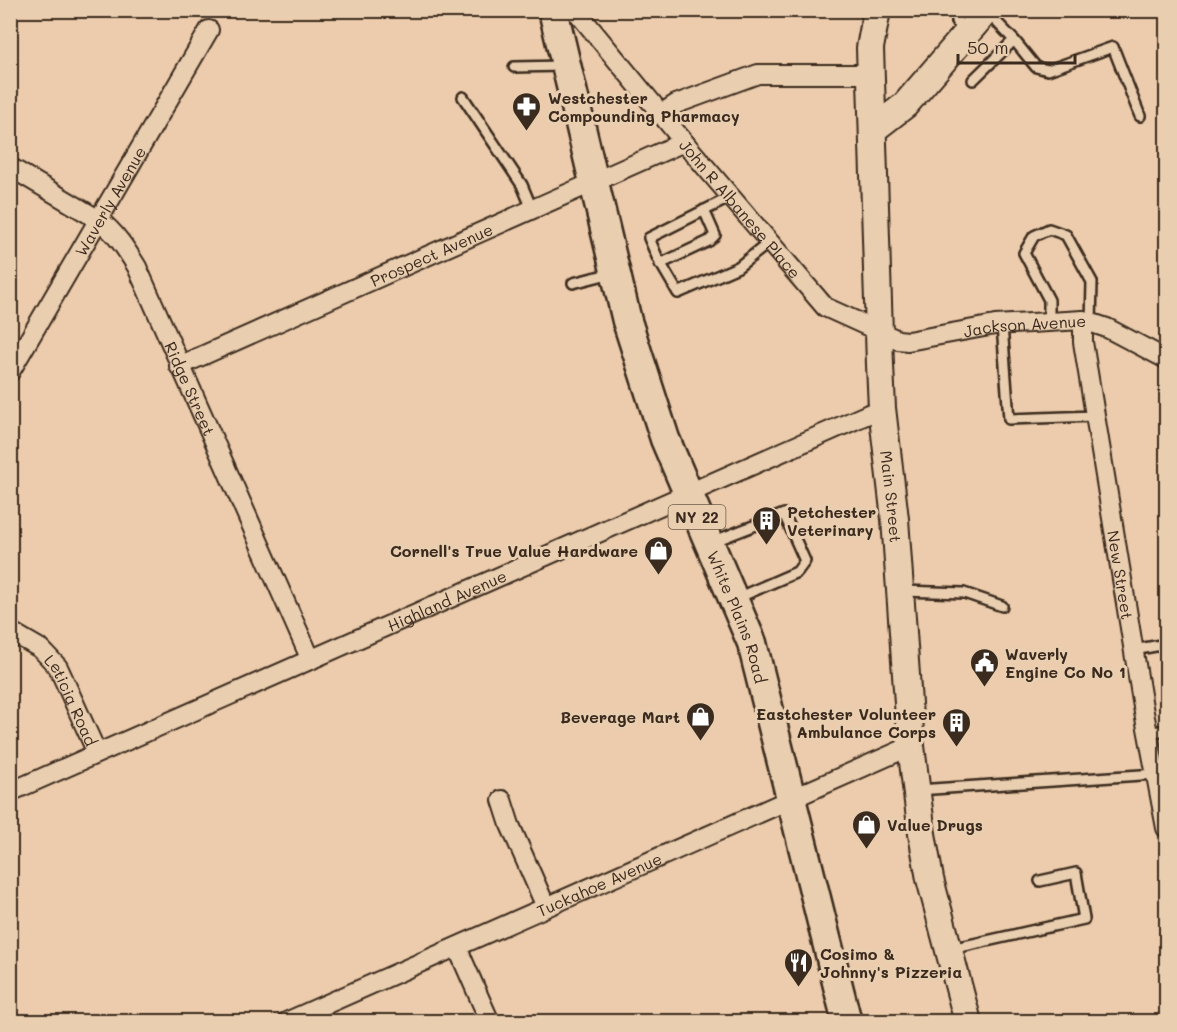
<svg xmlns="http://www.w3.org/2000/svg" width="1177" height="1032" viewBox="0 0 1177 1032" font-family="Mali,sans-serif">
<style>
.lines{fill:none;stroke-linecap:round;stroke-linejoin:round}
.lane-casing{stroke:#3b2a1e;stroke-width:14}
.street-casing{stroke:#3b2a1e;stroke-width:22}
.secondary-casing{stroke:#3b2a1e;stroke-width:30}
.primary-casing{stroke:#3b2a1e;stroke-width:33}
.lane{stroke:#e9ceb0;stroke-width:9}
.street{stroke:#e9ceb0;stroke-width:18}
.secondary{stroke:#e9ceb0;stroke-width:26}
.primary{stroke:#e9ceb0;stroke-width:28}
.labels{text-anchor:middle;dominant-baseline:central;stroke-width:6;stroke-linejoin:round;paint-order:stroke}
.shield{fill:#e9ceb0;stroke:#6f5b4a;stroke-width:1.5}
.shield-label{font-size:15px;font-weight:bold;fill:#3b2a1e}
.poi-label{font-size:16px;font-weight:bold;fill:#3b2a1e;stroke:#e9ceb0;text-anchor:start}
.street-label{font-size:16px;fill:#3b2a1e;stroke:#e9ceb0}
</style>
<rect width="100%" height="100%" fill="#ecccac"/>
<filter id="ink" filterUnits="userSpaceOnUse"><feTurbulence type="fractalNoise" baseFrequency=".0167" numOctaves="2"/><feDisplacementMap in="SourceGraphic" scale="12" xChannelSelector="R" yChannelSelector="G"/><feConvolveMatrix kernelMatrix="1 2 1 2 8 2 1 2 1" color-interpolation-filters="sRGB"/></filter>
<g filter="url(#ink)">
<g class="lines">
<defs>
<path id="lane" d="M957 10V23L966 31
M1014 40 1036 67 1048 70 1113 47 1140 116
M514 67 564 66
M973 80 1014 40 988 13
M463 97 522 185 532 209
M731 197 649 238 658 259 678 293 738 267 770 242
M660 264 709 241 715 235 704 210
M573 283 612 273
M1049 321V300L1024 253 1034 236 1049 229 1066 235 1092 282 1091 323
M1002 325 1009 419 1095 416
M712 542 784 514 805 561 797 572 737 598
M903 591 964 593 1002 606
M1134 650 1166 644
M1148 733 1166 730
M918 790 1156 774
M951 949 1084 919 1076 873 1040 881"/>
<g id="street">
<path id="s1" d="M573 10 578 13 684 142 825 307 898 340 908 341 995 325 1083 320 1107 328 1166 359"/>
<path d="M661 114 676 104 758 74H870"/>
<path id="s2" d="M10 167 99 220C116 233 126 249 137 267L311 660"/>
<path id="s3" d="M1083 320V342L1143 707 1166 828"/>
<path id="s4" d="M179 366 684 142"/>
<path id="s5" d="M10 372 209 30"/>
<path id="s6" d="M10 631 41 649 58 667 97 753"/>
<path id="s7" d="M10 792 882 408"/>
<path d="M502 800 510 825 546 907"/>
<path d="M457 947 490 1022"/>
<path id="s8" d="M286 1022 911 746"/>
</g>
<g id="secondary">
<path id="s9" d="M877 10 870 48 880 365 882 408 895 519 911 746 922 834 930 879 968 1022"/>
<path d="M874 129 905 105 987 10"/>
</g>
<g id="primary">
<path id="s10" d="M553 10 627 321 665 439 752 643 847 1022"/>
</g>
</defs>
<use href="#lane" class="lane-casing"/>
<use href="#street" class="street-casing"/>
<use href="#secondary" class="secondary-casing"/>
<use href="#primary" class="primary-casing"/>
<use href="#lane" class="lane"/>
<use href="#street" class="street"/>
<use href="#secondary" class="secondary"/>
<use href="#primary" class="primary"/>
</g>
</g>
<defs>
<symbol id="pharmacy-pin" viewBox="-11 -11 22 30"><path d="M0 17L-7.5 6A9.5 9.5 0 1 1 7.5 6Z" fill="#3b2a1e" stroke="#e9ceb0"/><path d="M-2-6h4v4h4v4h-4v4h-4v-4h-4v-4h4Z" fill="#fff"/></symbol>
<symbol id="building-pin" viewBox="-11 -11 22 30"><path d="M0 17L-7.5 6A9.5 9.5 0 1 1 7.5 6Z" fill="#3b2a1e" stroke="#e9ceb0"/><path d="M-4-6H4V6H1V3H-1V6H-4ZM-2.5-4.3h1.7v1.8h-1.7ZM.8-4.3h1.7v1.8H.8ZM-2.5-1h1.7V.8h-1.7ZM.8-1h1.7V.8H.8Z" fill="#fff"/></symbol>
<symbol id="shop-pin" viewBox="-11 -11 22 30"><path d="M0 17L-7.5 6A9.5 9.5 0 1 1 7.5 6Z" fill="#3b2a1e" stroke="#e9ceb0"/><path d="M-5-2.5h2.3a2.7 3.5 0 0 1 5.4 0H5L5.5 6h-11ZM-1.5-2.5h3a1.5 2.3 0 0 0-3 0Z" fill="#fff"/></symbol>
<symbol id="civic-pin" viewBox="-11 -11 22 30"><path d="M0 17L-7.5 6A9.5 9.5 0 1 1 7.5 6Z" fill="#3b2a1e" stroke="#e9ceb0"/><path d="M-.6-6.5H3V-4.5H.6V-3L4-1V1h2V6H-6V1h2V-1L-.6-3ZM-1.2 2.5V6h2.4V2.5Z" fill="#fff"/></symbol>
<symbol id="restaurant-pin" viewBox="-11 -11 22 30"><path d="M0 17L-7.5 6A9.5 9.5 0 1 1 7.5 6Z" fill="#3b2a1e" stroke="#e9ceb0"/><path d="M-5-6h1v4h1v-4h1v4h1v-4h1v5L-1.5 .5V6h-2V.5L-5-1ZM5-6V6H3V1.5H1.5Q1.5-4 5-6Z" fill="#fff"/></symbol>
</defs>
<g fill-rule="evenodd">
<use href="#pharmacy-pin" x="510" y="90" width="33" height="45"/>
<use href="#building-pin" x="750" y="504" width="33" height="45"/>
<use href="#shop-pin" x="642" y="534" width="33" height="45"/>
<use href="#civic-pin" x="968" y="646" width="33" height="45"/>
<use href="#shop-pin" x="684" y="700" width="33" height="45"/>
<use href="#building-pin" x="940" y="706" width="33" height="45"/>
<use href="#shop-pin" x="850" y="808" width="33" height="45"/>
<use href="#restaurant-pin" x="782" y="946" width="33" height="45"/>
</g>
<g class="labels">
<rect class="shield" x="668.5" y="505" width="57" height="24" rx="4.5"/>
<g class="shield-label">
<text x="697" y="517">NY 22</text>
</g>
<g class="poi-label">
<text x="548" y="97">Westchester<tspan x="548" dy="18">Compounding Pharmacy</tspan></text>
<text x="787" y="511">Petchester<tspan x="787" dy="18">Veterinary</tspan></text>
<text x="638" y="550" text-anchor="end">Cornell's True Value Hardware</text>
<text x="1005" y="653">Waverly<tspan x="1005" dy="18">Engine Co No 1</tspan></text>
<text x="936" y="713" text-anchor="end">Eastchester Volunteer<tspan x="936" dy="18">Ambulance Corps</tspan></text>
<text x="680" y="716" text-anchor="end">Beverage Mart</text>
<text x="887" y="824">Value Drugs</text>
<text x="820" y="953">Cosimo &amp;<tspan x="820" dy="18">Johnny's Pizzeria</tspan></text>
</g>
<g class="street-label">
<text stroke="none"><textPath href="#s5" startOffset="198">Waverly Avenue</textPath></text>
<text stroke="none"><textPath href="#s1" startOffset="260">John R Albanese Place</textPath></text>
<text stroke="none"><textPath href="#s4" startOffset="276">Prospect Avenue</textPath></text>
<text stroke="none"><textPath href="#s1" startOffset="598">Jackson Avenue</textPath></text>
<text stroke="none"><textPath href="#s2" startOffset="297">Ridge Street</textPath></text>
<text stroke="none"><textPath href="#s9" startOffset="488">Main Street</textPath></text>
<text stroke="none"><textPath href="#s3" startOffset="258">New Street</textPath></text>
<text stroke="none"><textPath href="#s7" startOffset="477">Highland Avenue</textPath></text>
<text stroke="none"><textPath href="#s10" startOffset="636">White Plains Road</textPath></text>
<text stroke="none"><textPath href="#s6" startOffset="96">Leticia Road</textPath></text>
<text stroke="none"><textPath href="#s8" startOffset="342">Tuckahoe Avenue</textPath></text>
</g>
</g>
<rect width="1177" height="1032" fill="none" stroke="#e9ceb0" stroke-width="36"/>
<rect x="18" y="18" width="1141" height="996" fill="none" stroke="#3b2a1e" stroke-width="2" filter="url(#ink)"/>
<path d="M958 54v9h117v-9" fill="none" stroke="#3b2a1e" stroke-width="3"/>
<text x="967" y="54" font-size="18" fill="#3b2a1e" stroke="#e9ceb0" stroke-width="4.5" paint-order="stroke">50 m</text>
</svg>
